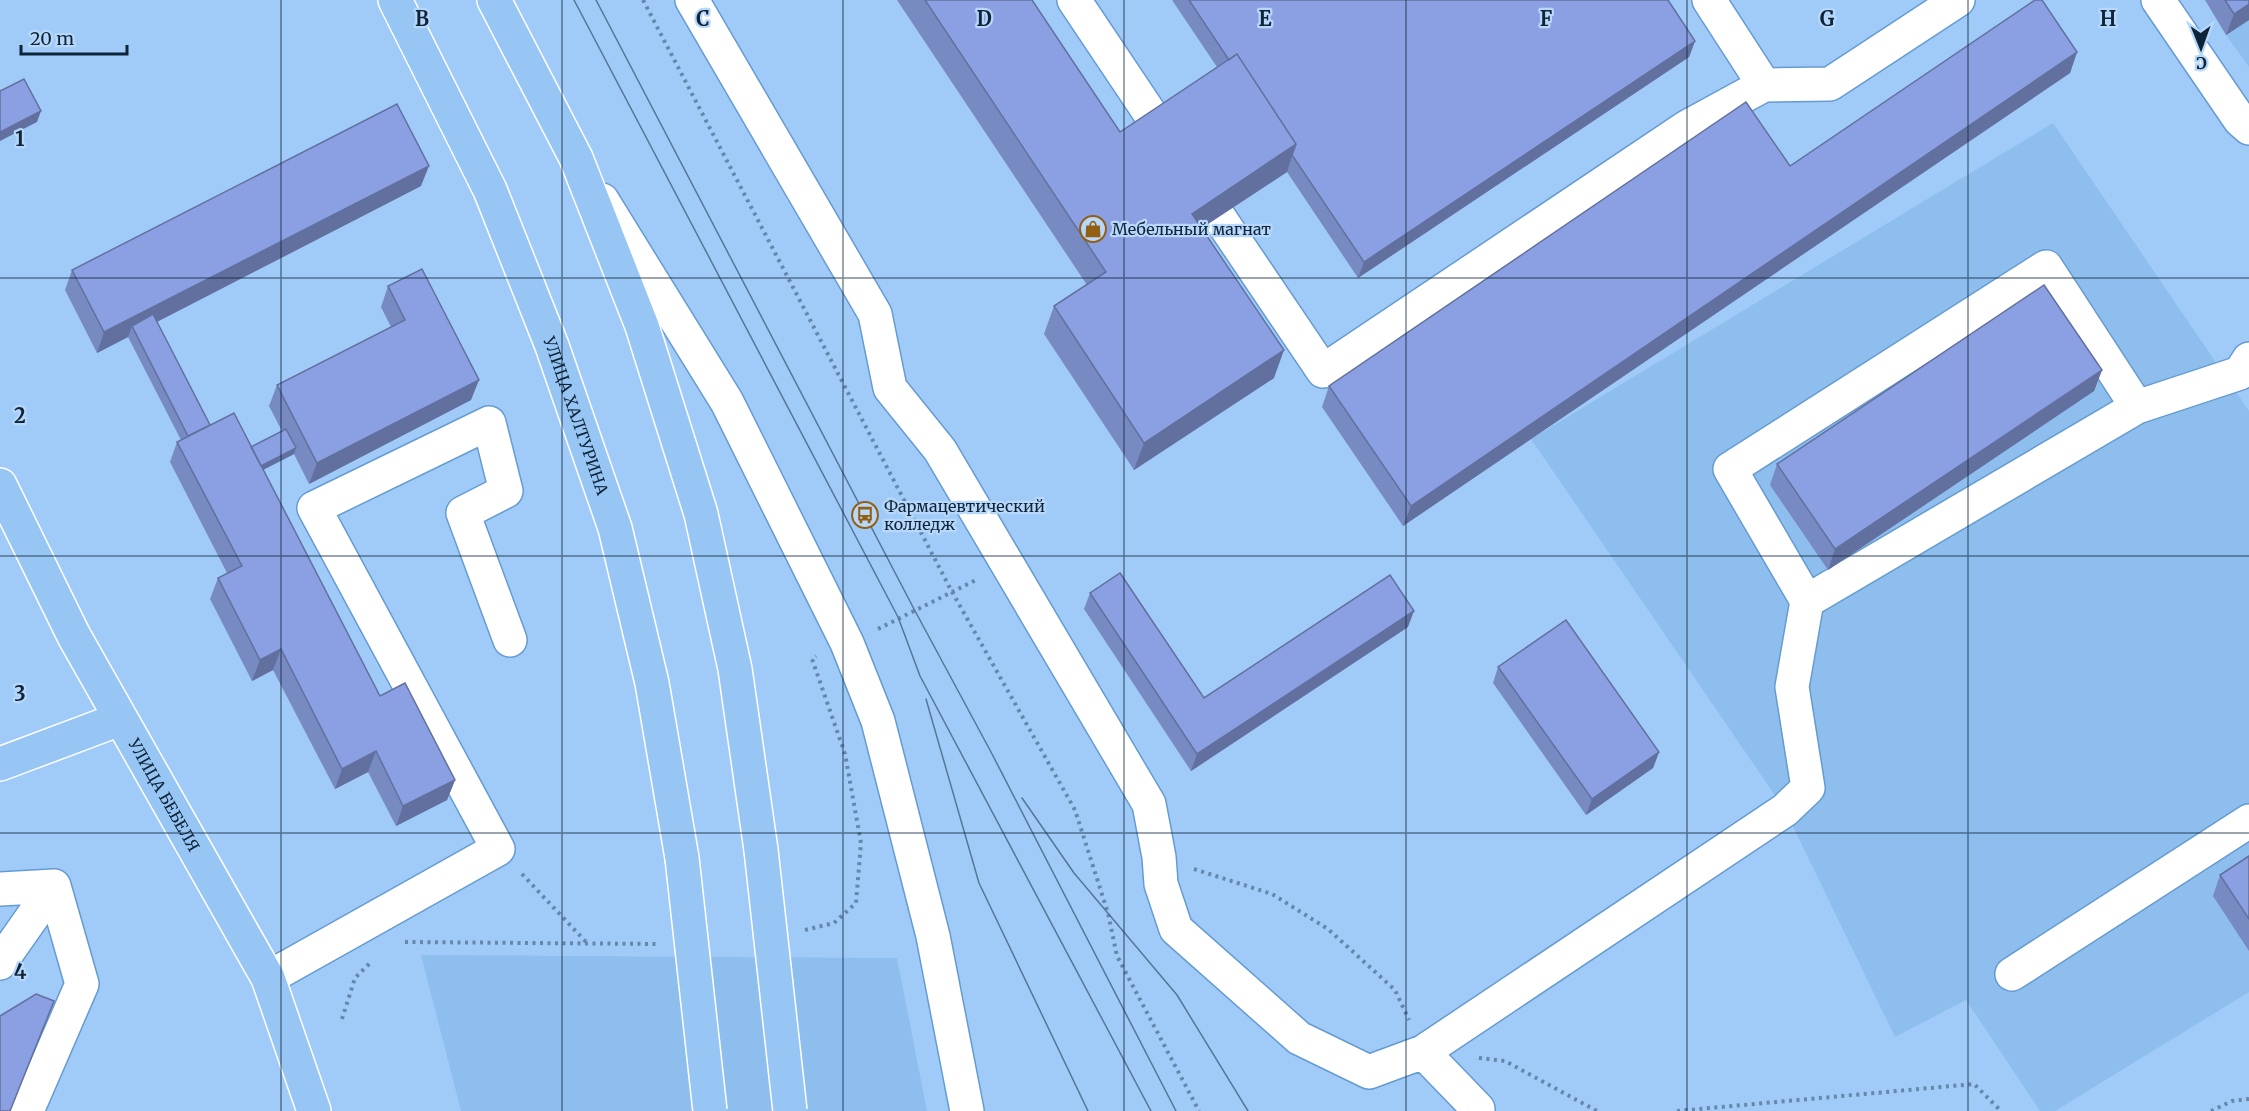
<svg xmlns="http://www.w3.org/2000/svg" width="2249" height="1111" viewBox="0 0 2249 1111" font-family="Merriweather,serif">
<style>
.built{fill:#8ebeee}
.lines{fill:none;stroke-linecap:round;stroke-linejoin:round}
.minor-casing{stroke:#659bd1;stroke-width:36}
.major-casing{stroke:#fff;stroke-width:36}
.path{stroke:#6587ab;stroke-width:4;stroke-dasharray:3 4.5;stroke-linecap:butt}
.minor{stroke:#fff;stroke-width:33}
.major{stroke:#98c6f4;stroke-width:33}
.tram{stroke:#557697;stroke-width:1.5}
.major-bridge-casing{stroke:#fff;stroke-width:36;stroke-linecap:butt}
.major-bridge{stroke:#98c6f4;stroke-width:33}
.wall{fill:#788ac2}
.shaded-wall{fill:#61709e}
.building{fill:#8ba0e2;stroke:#61709e;stroke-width:1.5}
.grid{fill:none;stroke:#0e2439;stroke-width:1.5;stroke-opacity:0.55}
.labels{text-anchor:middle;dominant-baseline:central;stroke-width:4.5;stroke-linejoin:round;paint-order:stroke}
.poi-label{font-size:16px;fill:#0e2439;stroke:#b7d8fa;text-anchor:start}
.street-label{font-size:16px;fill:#0e2439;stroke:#b7d8fa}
.grid-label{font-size:20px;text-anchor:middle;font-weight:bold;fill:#0e2439;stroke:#b7d8fa;stroke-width:4.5;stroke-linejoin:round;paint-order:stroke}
</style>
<rect width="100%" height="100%" fill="#a0cbf9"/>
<path class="built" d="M2249 0V67L2226 35Z
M2053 123 2249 411V992L2055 1111H2040L1966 1000 1895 1037 1785 810 1531 439Z
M421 955 897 958 927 1111H461Z"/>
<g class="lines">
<defs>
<path id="minor" d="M692 0 875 314 890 388 940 450 1149 804 1159 857 1161 884 1176 929 1299 1038 1369 1072 1423 1052 1785 810 1808 788 1792 687 1807 601 2137 407 2240 373 2249 359
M1074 0 1159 127
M1709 0 1764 85 1830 84 1958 0
M2158 0 2240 120 2249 128
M602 200 727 402 847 643 878 721 933 936 967 1111
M1219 217 1323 371 1687 127 1764 85
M1807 601 1730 469 2046 267 2137 407
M0 889 54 886
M0 963 54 886
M2012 974 2249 821
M268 978 498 849 314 508 489 423 506 491 463 513 510 640
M1423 1052 1478 1109
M27 1111 82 984 54 886"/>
<g id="major">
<path id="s1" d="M395 0 490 190 552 346 615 528 652 683 682 858"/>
<path d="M494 0 576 158 642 326 701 514 735 669 761 850"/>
<path id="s2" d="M0 485 74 636 268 978 314 1111"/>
<path d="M0 764 120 719"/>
</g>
</defs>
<use href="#minor" class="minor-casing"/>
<use href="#major" class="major-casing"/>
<path class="path" d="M643 0 951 590 1075 810 1108 913 1117 956 1199 1111
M878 629 976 580
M1194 869 1272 894 1328 929 1395 990 1409 1020
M522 874 587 943
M805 930 834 923 856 903 861 843 845 754 812 659 816 656
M405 942 658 944
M342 1019 355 978 370 963
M1479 1058 1505 1061 1597 1111
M1677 1111 1974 1084 2001 1111
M2211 1111 2232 1101 2249 1099"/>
<use href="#minor" class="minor"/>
<use href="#major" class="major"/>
<path class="tram" d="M574 0 898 617 920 676 1151 1111
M596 0 914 609 991 752 1176 1111
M926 699 979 883 1088 1111
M1022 798 1074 873 1177 995 1248 1111"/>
<defs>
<path id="major-bridge" d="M761 850 790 1111
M682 858 710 1111"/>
</defs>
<use href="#major-bridge" class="major-bridge-casing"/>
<use href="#major-bridge" class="major-bridge"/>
</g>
<path class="wall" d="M897 0H1032L1120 132 1217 67 1172 0H1668L1695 41 1689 57 1358 278 1287 172 1202 228 1274 378 1134 470 1044 334 1054 306 1087 285Z
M2205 0H2249V20L2226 35Z
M2077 52 2070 73 1403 526 1322 407 1329 386 1790 166Z
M421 186 157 322 210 425 251 447 282 431 269 406 277 385 391 327 381 307 388 286 471 400 309 484 294 454 263 470 380 696 455 780 447 800 396 826 368 772 335 789 273 670 252 681 210 599 218 578 227 573 170 462 177 442 181 440 128 337 97 353 65 290 72 270Z
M2102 370 2094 391 1828 570 1770 485 1777 464Z
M1090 593 1204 698 1408 627 1191 771 1084 609Z
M1498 667 1659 752 1653 768 1586 815 1493 683Z
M2249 856V951L2213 896 2220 875Z"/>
<path class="shaded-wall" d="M2249 4V20L2226 35 2234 14Z
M1695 41 1689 57 1358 278 1364 262Z
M2077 52 2070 73 1403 526 1411 506Z
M41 111 37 122 0 141V132Z
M1296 144 1287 172 1182 241 1192 214Z
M429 166 421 186 135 333 132 326 128 337 97 353 104 332Z
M1284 350 1274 378 1134 470 1144 443Z
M2102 370 2094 391 1828 570 1835 549Z
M479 380 471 400 309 484 317 463Z
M296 448 294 454 249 477 251 471Z
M1414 611 1408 627 1191 771 1197 754Z
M281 649 273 670 252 681 260 660Z
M376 751 368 772 335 789 342 769Z
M1659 752 1653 768 1586 815 1592 799Z
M455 780 447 800 396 826 403 806Z"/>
<path class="building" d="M925 0H1032L1120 132 1237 54 1296 144 1192 214 1284 350 1144 443 1054 306 1106 272Z
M1189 0H1668L1695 41 1364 262 1292 155 1296 144 1237 54 1229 60Z
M2035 0H2042L2077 52 1411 506 1329 386 1746 102 1790 166Z
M2225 0H2249V4L2234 14Z
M24 79 41 111 0 132V91Z
M397 104 429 166 104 332 72 270Z
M422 269 479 380 317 463 277 385 405 320 388 286Z
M2044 285 2102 370 1835 549 1777 464Z
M153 314 210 425 188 436 132 326Z
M234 413 380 696 405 683 455 780 403 806 376 751 342 769 281 649 260 660 218 578 242 566 177 442Z
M286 429 296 448 261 466 251 447Z
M1120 573 1204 698 1390 575 1414 611 1197 754 1090 593Z
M1566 620 1659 752 1592 799 1498 667Z
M2249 856V919L2220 875Z
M36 994 54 1001 10 1111H0V1016Z"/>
<path class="grid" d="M281 0V1111M562 0V1111M843 0V1111M1124 0V1111M1406 0V1111M1687 0V1111M1968 0V1111M0 278H2249M0 556H2249M0 833H2249"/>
<defs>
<symbol id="shop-ring" viewBox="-11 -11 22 22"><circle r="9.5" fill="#b7d8fa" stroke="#935f12" stroke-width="1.5"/><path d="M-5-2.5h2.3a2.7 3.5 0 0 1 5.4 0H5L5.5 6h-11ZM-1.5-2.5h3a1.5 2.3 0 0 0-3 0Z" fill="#935f12"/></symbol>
<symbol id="bus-ring" viewBox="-11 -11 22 22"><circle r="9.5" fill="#b7d8fa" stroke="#935f12" stroke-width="1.5"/><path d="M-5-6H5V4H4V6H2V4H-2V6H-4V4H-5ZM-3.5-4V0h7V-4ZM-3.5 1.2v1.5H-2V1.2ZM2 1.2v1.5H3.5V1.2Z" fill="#935f12"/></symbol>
</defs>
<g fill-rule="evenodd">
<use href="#shop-ring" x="1078" y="214" width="30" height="30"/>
<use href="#bus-ring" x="850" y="500" width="30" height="30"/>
</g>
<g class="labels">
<g class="poi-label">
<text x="1112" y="229">Мебельный магнат</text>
<text x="884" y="506">Фармацевтический<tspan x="884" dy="18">колледж</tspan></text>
</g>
<g class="street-label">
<text stroke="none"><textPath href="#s1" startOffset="454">УЛИЦА ХАЛТУРИНА</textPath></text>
<text stroke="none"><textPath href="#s2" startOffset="351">УЛИЦА БЕБЕЛЯ</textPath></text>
</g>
</g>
<g class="grid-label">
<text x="422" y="26">B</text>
<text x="703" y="26">C</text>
<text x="984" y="26">D</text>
<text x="1265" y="26">E</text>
<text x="1546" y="26">F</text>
<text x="1827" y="26">G</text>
<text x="2108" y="26">H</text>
<text x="20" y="146">1</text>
<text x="20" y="423">2</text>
<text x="20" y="701">3</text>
<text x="20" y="979">4</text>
</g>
<g transform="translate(2201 48) rotate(179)" stroke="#b7d8fa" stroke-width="4.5" paint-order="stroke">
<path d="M0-4.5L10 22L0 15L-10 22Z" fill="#0e2439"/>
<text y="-9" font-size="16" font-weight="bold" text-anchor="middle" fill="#0e2439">С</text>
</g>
<path d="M21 45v9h106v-9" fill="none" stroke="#0e2439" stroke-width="3"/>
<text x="30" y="45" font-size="18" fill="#0e2439" stroke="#b7d8fa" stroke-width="4.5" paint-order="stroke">20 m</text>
</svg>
